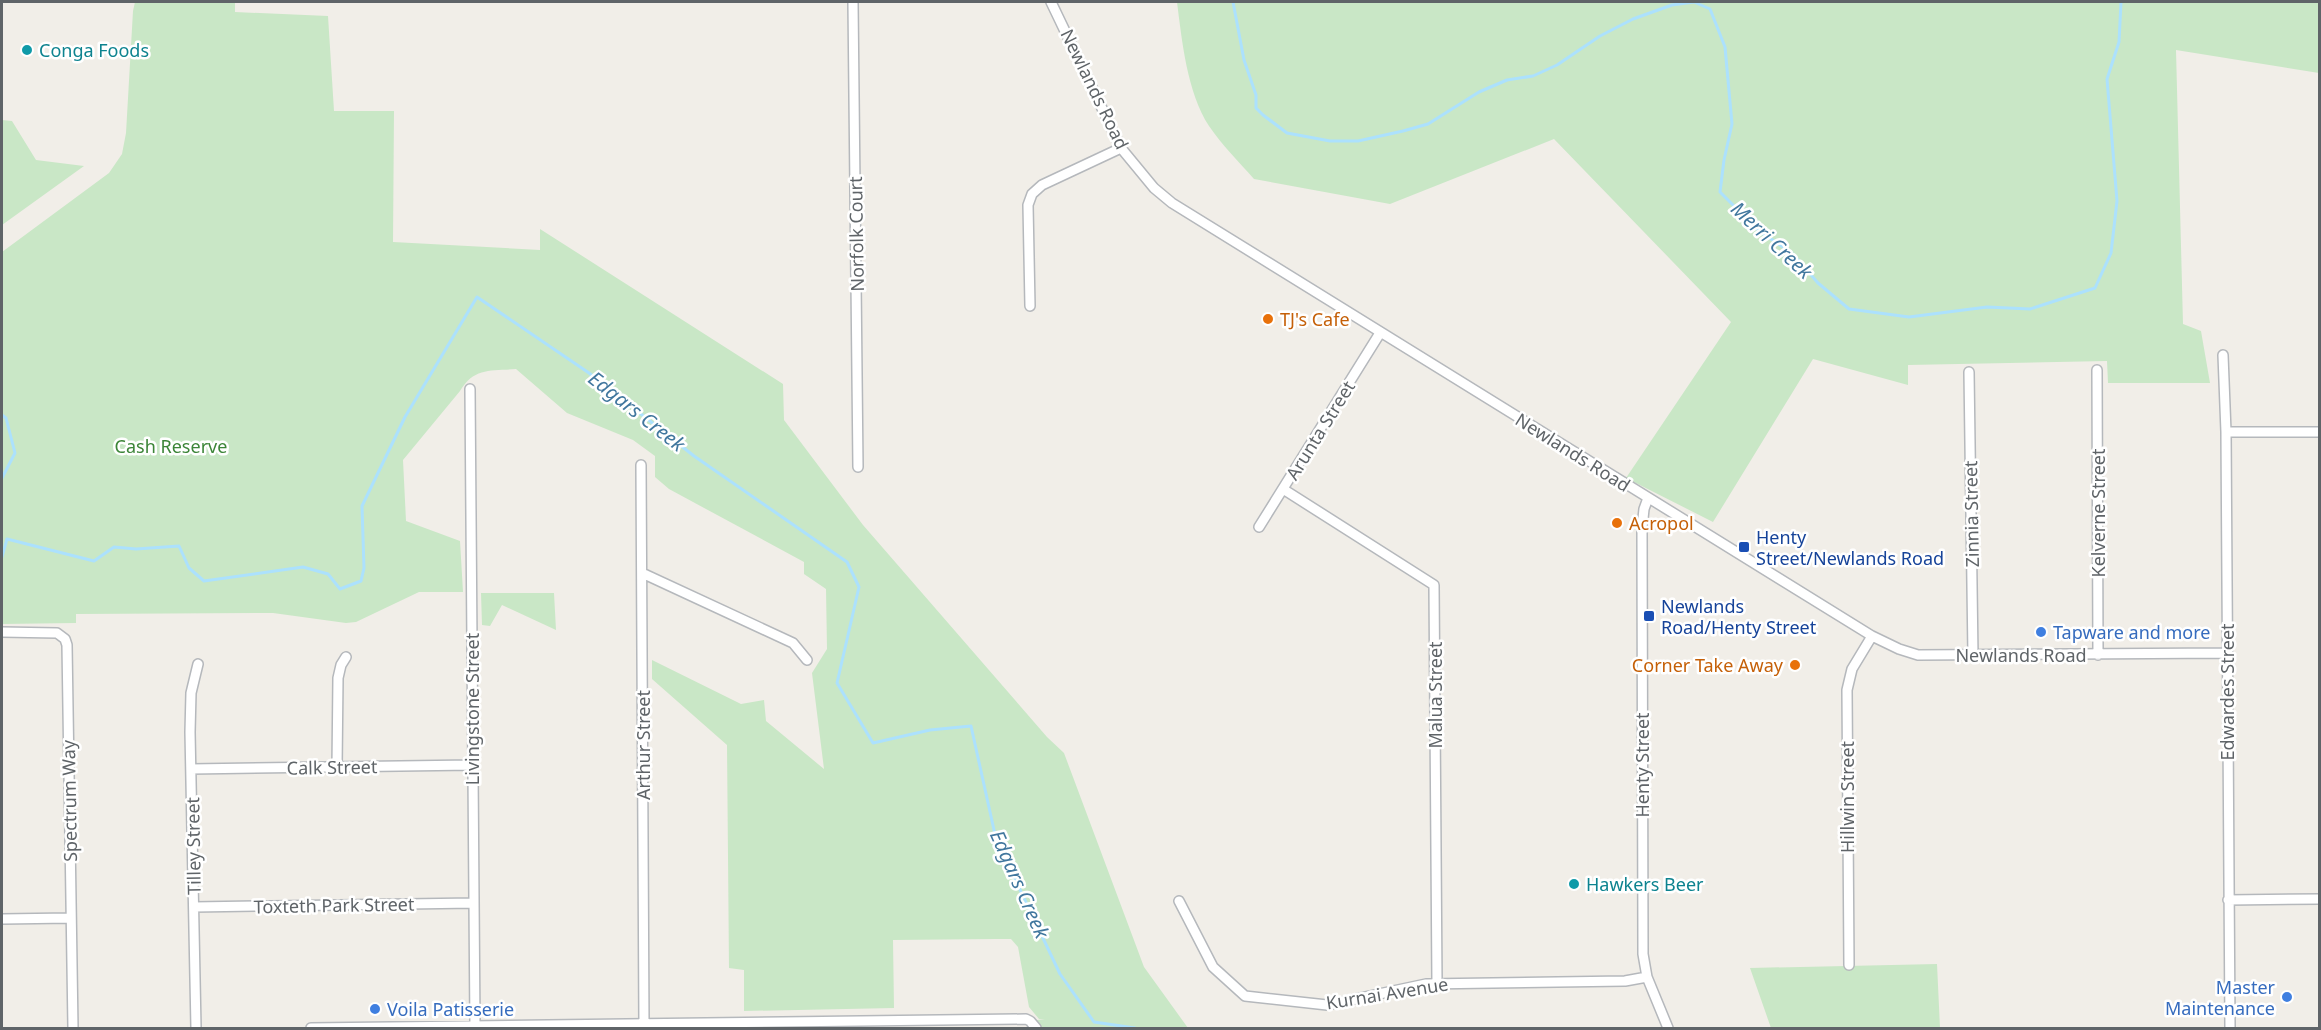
<svg xmlns="http://www.w3.org/2000/svg" width="2321" height="1030" viewBox="0 0 2321 1030" font-family="'Noto Sans',sans-serif">
<style>
.green{fill:#c9e7c6}
.lines{fill:none;stroke-linecap:round;stroke-linejoin:round}
.stream{stroke:#ace1fd;stroke-width:3}
.minor-casing{stroke:#b5b8bc;stroke-width:12}
.minor{stroke:#fff;stroke-width:9}
.culture-dot{fill:#0f9aa8;stroke:#fff;stroke-width:2}
.food-dot{fill:#e8710a;stroke:#fff;stroke-width:2}
.transit-dot{fill:#1a4fb4;stroke:#fff;stroke-width:2}
.shop-dot{fill:#3f7fe0;stroke:#fff;stroke-width:2}
.labels{text-anchor:middle;dominant-baseline:central;stroke-width:5;stroke-linejoin:round;paint-order:stroke}
.culture-label{font-size:18px;fill:#0d838f;stroke:#fff;text-anchor:start}
.street-label{font-size:18px;fill:#5f6468;stroke:#fff}
.food-label{font-size:18px;fill:#c56008;stroke:#fff;text-anchor:start}
.park-label{font-size:18px;fill:#3c8538;stroke:#fff}
.transit-label{font-size:18px;fill:#164399;stroke:#fff;text-anchor:start}
.shop-label{font-size:18px;fill:#366cbe;stroke:#fff;text-anchor:start}
.water-label{font-size:20px;font-style:italic;fill:#41779e;stroke:#fff}
</style>
<rect width="100%" height="100%" fill="#f1eee8"/>
<path class="green" d="M135 2H235V12L328 16 334 111H394L393 242 540 250V229L783 384 784 420 863 525 1047 737 1064 753 1144 967 1188 1028H1032L1030 1021 1045 1019H1039L1029 1007 1018 947 1011 939H996L893 940 894 1008 744 1011V970L729 968 727 745 652 679V660L741 704 764 700 766 721 824 769 812 673 827 649 826 589 804 574V562L669 489 655 477V456L633 440 567 413 516 369C491 371 474 367 460 391L403 460 406 521 460 541 463 592H419L356 622 346 623 273 613 76 614V623L2 624V252L109 173 122 154 126 133 133 11Z
M1177 2H2319V73L2176 50 2183 324 2201 331 2210 383H2108L2107 361 1908 365V385L1813 359 1713 522 1626 478 1731 322 1554 139 1390 204 1254 179C1239 162 1222 145 1209 126 1187 92 1182 41 1177 2Z
M2 120 12 121 36 160 84 166 2 225Z
M481 593H554L556 630 502 605 490 626 482 625Z
M1937 964 1940 1028H1771L1750 968Z"/>
<g class="lines">
<path class="stream" d="M1233 2 1244 60 1256 95V108L1263 115 1287 133 1330 141H1358L1403 131 1428 124 1479 92 1507 80 1533 76 1557 65 1600 36 1633 19 1672 5 1694 2 1710 9 1725 47 1732 124 1724 160 1720 192 1760 232 1791 252 1818 283 1849 309 1909 317 1987 307 2030 309 2095 288 2111 253 2117 201 2107 79 2119 42 2121 2
M2 415 6 418 15 453 2 478
M2 557 7 539 94 561 114 547 136 549 179 546 189 568 204 581 303 567 328 574 340 589 361 581 364 568 362 506 405 417 477 297 589 373 694 456 847 562 859 587 837 683 873 743 930 730 971 726 996 839 1060 974 1094 1022 1135 1028"/>
<defs>
<path id="minor" d="M853 2 858 467
M1051 2 1121 148 1154 188 1172 203 1872 636 1899 649 1918 655 2227 653
M1030 306 1028 205 1032 194 1042 185 1121 148
M2223 355 2226 432 2230 1028
M2097 370 2098 655
M1969 372 1973 656
M470 389 475 1028
M2226 432H2320
M641 465 644 1025
M1283 489 1434 585 1437 983
M1648 498 1644 509 1642 528 1643 954 1647 977 1668 1028
M1259 527 1380 333
M642 573 793 643 807 660
M2 632 57 633 65 639 67 645 73 1028
M337 767 338 678 341 665 346 657
M191 769 473 765
M2228 900 2320 899
M1179 901 1213 967 1245 996 1327 1005 1426 984 1625 981 1647 977
M194 907 474 903
M2 919 70 918
M1849 965 1847 690 1852 669 1872 636
M196 1028 190 732 191 693 198 664
M311 1028 1026 1019 1030 1021 1036 1028"/>
</defs>
<use href="#minor" class="minor-casing"/>
<use href="#minor" class="minor"/>
</g>
<g class="culture-dot">
<circle cx="27" cy="50" r="6"/>
<circle cx="1574" cy="884" r="6"/>
</g>
<g class="food-dot">
<circle cx="1268" cy="319" r="6"/>
<circle cx="1617" cy="523" r="6"/>
<circle cx="1795" cy="665" r="6"/>
</g>
<g class="transit-dot">
<rect x="1738" y="541" width="12" height="12" rx="3"/>
<rect x="1643" y="610" width="12" height="12" rx="3"/>
</g>
<g class="shop-dot">
<circle cx="2041" cy="632" r="6"/>
<circle cx="2287" cy="997" r="6"/>
<circle cx="375" cy="1009" r="6"/>
</g>
<g class="labels">
<g class="culture-label">
<text x="39" y="50">Conga Foods</text>
<text x="1586" y="884">Hawkers Beer</text>
</g>
<g class="street-label">
<text transform="translate(1095 89) rotate(64)">Newlands Road</text>
<text transform="translate(856 234) rotate(-91)">Norfolk Court</text>
<text transform="translate(1320 430) rotate(-58)">Arunta Street</text>
<text transform="translate(1573 452) rotate(32)">Newlands Road</text>
<text transform="translate(2098 513) rotate(-90)">Kelverne Street</text>
<text transform="translate(1971 514) rotate(-91)">Zinnia Street</text>
<text x="2021" y="655">Newlands Road</text>
<text transform="translate(2227 692) rotate(-90)">Edwardes Street</text>
<text transform="translate(1435 695) rotate(-90)">Malua Street</text>
<text transform="translate(472 709) rotate(-90)">Livingstone Street</text>
<text transform="translate(643 745) rotate(-90)">Arthur Street</text>
<text transform="translate(1642 765) rotate(-90)">Henty Street</text>
<text transform="translate(332 767) rotate(-1)">Calk Street</text>
<text transform="translate(1847 797) rotate(-90)">Hillwin Street</text>
<text transform="translate(69 801) rotate(-91)">Spectrum Way</text>
<text transform="translate(193 846) rotate(-91)">Tilley Street</text>
<text transform="translate(334 905) rotate(-1)">Toxteth Park Street</text>
<text transform="translate(1387 993) rotate(-9)">Kurnai Avenue</text>
</g>
<g class="food-label">
<text x="1280" y="319">TJ's Cafe</text>
<text x="1629" y="523">Acropol</text>
<text x="1783" y="665" text-anchor="end">Corner Take Away</text>
</g>
<g class="park-label">
<text x="171" y="446">Cash Reserve</text>
</g>
<g class="transit-label">
<text x="1756" y="537">Henty<tspan x="1756" dy="21">Street/Newlands Road</tspan></text>
<text x="1661" y="606">Newlands<tspan x="1661" dy="21">Road/Henty Street</tspan></text>
</g>
<g class="shop-label">
<text x="2053" y="632">Tapware and more</text>
<text x="2275" y="987" text-anchor="end">Master<tspan x="2275" dy="21">Maintenance</tspan></text>
<text x="387" y="1009">Voila Patisserie</text>
</g>
<g class="water-label">
<text transform="translate(1772 240) rotate(43)">Merri Creek</text>
<text transform="translate(637 411) rotate(38)">Edgars Creek</text>
<text transform="translate(1020 884) rotate(66)">Edgars Creek</text>
</g>
</g>
<rect width="2321" height="1030" fill="none" stroke="#5f6468" stroke-width="6"/>
</svg>
